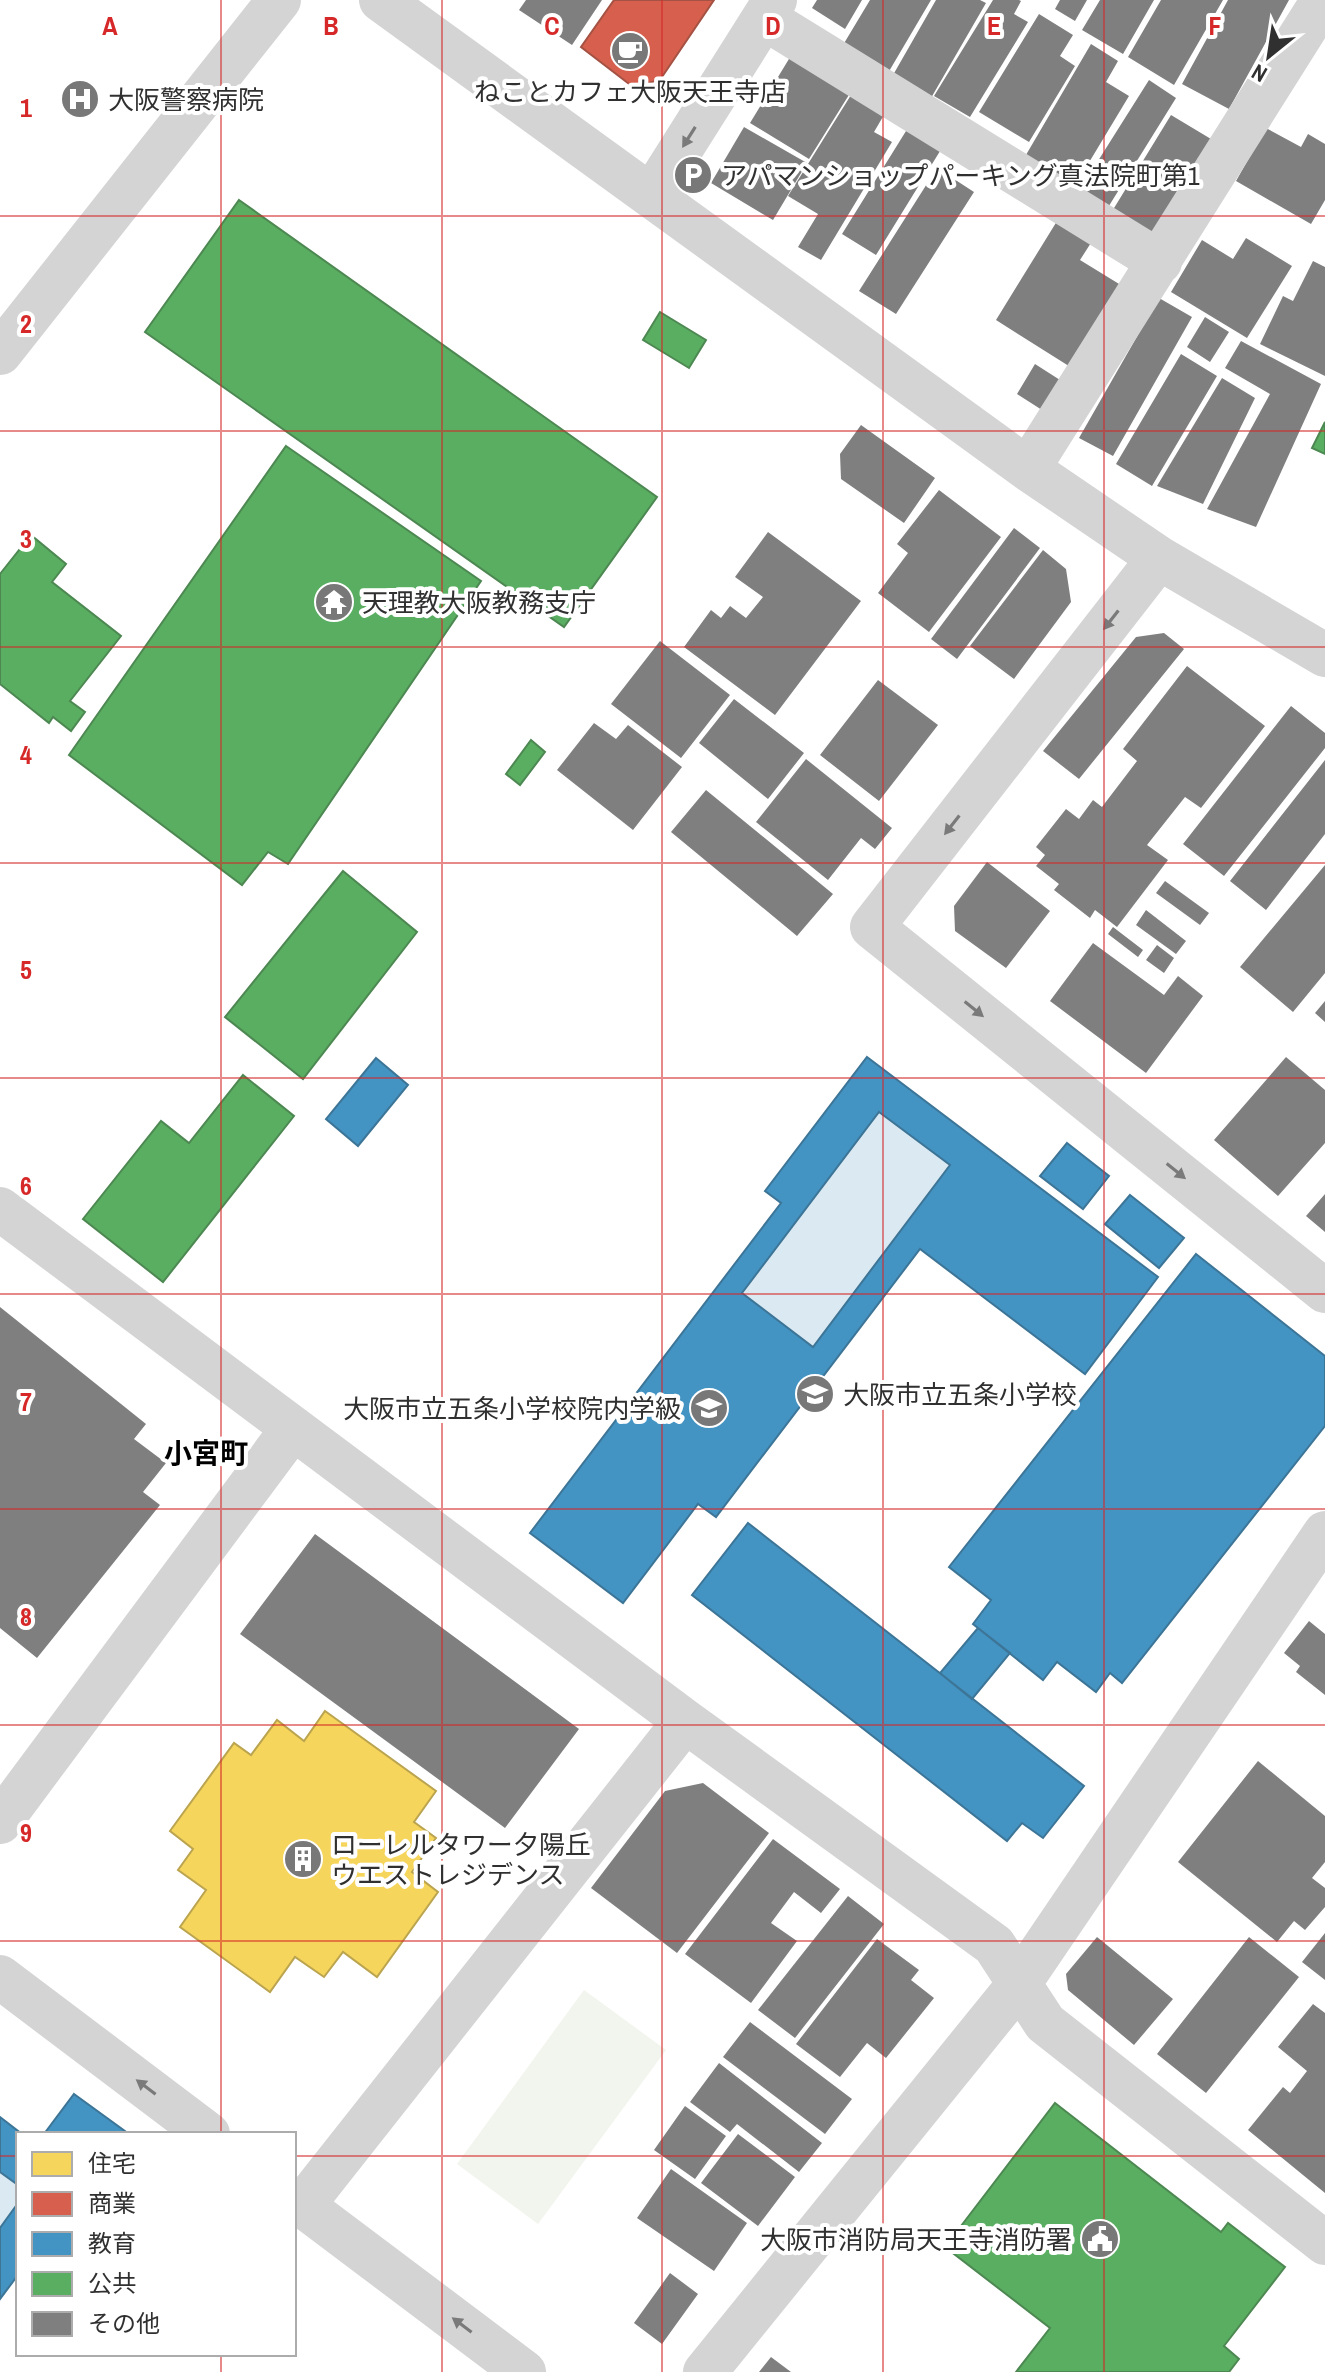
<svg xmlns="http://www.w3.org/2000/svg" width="1325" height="2372" viewBox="0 0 1325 2372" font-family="'Archivo Narrow','Noto Sans JP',sans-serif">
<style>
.green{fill:#f2f5ed}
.water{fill:#dbe9f2}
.homes{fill:#f6d55c;stroke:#bba44f;stroke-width:2}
.shops{fill:#d6604d;stroke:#a45244;stroke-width:2}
.schools{fill:#4393c3;stroke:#3d7597;stroke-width:2;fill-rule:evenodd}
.public{fill:#5aae61;stroke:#4d8852;stroke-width:2}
.building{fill:#7f7f7f}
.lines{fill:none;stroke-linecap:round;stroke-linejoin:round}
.minor{stroke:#d4d4d4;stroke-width:44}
.oneway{fill:#7a7a7a}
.grid{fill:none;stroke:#d62828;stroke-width:2;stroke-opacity:0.55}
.labels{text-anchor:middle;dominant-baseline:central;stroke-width:8;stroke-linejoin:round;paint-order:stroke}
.poi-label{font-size:26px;fill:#303030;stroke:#fff;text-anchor:start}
.neighbourhood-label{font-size:28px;font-weight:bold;fill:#000;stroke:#fff}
.grid-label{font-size:26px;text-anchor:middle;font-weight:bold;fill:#d62828;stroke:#fff;stroke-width:8;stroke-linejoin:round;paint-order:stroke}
</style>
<rect width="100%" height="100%" fill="#fff"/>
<path class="green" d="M584 1990 666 2050 538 2224 457 2164Z"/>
<path class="water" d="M879 1112 950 1165 813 1347 742 1293Z
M0 2172 18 2185V2203L0 2228Z"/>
<path class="homes" d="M325 1711 436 1791 414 1822 436 1838 412 1872 438 1892 377 1977 343 1952 324 1977 295 1957 270 1992 180 1927 206 1890 178 1870 193 1849 170 1831 234 1743 251 1755 277 1720 304 1741Z"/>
<path class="shops" d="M614 0H714L660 80 633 87 581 47Z"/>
<path class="schools" d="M867 1057 1158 1277 1085 1374 920 1249 716 1517 698 1504 623 1603 530 1533 781 1203 765 1191ZM879 1112 950 1165 813 1347 742 1293Z
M376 1058 408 1085 358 1146 326 1119Z
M1067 1143 1109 1176 1083 1209 1040 1176Z
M1130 1195 1184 1238 1159 1268 1105 1224Z
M1196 1254 1325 1356V1426L1122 1683 1110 1673 1096 1692 1057 1662 1043 1680 973 1624 991 1600 949 1567Z
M748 1523 1084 1786 1043 1838 1022 1823 1007 1841 692 1595Z
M978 1628 1010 1653 972 1699 940 1673Z
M74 2094 129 2134H44Z
M0 2117 22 2134H18V2185L0 2172Z
M18 2203V2275L0 2299V2228Z"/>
<path class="public" d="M239 200 657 497 564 627 145 332Z
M660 312 706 340 689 368 643 340Z
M1325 422V454L1312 448Z
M286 446 481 581 288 864 268 852 242 885 69 755Z
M31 535 66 564 52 582 121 636 70 701 85 712 71 731 53 717 49 723 0 684V574Z
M531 740 545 752 520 785 506 774Z
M343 871 417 932 303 1079 225 1017Z
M243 1075 294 1116 163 1282 83 1219 161 1121 189 1143Z
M1055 2103 1221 2232 1228 2223 1285 2267 1224 2346 1239 2359 1229 2372H1016L1050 2328 945 2247Z"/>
<path class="building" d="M526 0H602L572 45 519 10Z
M817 0H862L845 29 812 8Z
M870 0H931L888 73 843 45Z
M936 0H980L986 3 931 98 893 75Z
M993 0H1019L1021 1 1014 14 1028 22 970 117 934 96Z
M1060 0H1087L1075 21 1055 9Z
M1100 0H1154L1123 54 1082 30Z
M1161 0H1223L1174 85 1128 57Z
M1228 0H1289L1229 109 1182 84Z
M1039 14 1073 35 1060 56 1075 66 1029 142 979 112Z
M1091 44 1118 61 1106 82 1129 96 1073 189 1023 160Z
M792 54 852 90 809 159 750 123Z
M1149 80 1176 98 1107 209 1079 191Z
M856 87 888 108 874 132 892 142 821 260 798 247 818 214 788 196Z
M1171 115 1216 142 1156 240 1111 213Z
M911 123 945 143 876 255 842 234Z
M744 127 807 163 773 220 711 183Z
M1266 128 1301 147 1308 134 1325 144V200L1311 224 1236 181Z
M937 168 974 192 896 314 859 291Z
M1062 213 1096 235 1080 260 1124 287 1072 368 996 320Z
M1246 238 1292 266 1247 338 1171 292 1202 240 1233 259Z
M1313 261 1325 267V376L1260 344 1283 296 1293 301Z
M1159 298 1192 317 1113 456 1079 438Z
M1205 317 1229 332 1210 362 1187 347Z
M1241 341 1321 384 1256 527 1207 509 1270 394 1225 368Z
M1181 354 1217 376 1152 486 1116 464Z
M1035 364 1060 380 1042 410 1017 394Z
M1222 378 1255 398 1203 504 1157 486Z
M861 425 935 478 904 523 841 479 840 454Z
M939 490 1001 537 929 632 878 593 908 553 897 544Z
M1014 528 1040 548 957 659 931 639Z
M768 532 861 601 775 715 684 647 711 610 721 618 730 606 746 618 763 597 735 577Z
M1043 550 1066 569 1071 602 1014 679 970 646Z
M1164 633 1184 649 1079 779 1043 751 1136 637Z
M660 641 730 695 681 758 611 704Z
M1187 666 1265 726 1201 808 1185 797 1147 845 1168 860 1117 927 1095 910 1090 918 1054 890 1059 884 1036 866 1045 855 1036 847 1066 809 1079 819 1093 800 1102 807 1137 761 1123 749Z
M878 680 938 725 879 801 820 755Z
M734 699 804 753 768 799 699 743Z
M1291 706 1325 733V748L1224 876 1183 844Z
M594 723 616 739 628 725 682 767 633 830 557 770Z
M806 759 892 828 875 849 861 838 828 880 756 822Z
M1325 760V834L1266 910 1230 881Z
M706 790 833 894 797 936 671 832Z
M987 862 1050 911 1006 968 955 931 954 906Z
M1325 865V973L1293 1012 1240 967Z
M1165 881 1209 913 1200 925 1156 893Z
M1146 910 1186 941 1176 954 1136 925Z
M1113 927 1143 950 1138 957 1108 934Z
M1093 943 1164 995 1178 976 1203 996 1146 1073 1050 1001Z
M1157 945 1174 958 1164 973 1146 960Z
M1325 1001V1022L1315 1013Z
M1286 1057 1325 1090V1143L1278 1196 1214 1140Z
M1325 1194V1232L1306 1216Z
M0 1307 146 1424 134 1439 166 1463 143 1492 160 1505 37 1658 0 1628Z
M315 1534 579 1729 505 1828 240 1634Z
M1309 1621 1325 1634V1695L1296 1672 1300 1666 1284 1653Z
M1258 1761 1325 1816V1862L1312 1878 1325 1888V1907L1305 1930 1294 1921 1277 1942 1178 1862Z
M703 1783 769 1833 677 1953 591 1888 665 1791Z
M773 1839 840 1889 821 1913 794 1892 771 1923 797 1941 751 2003 685 1954Z
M848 1896 884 1924 795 2038 758 2010Z
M1325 1933V1980L1302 1962Z
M1097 1937 1173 1999 1134 2045 1068 1990 1066 1974Z
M1249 1937 1299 1977 1206 2093 1157 2054Z
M877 1939 919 1970 911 1980 934 1998 886 2058 867 2043 840 2077 796 2044Z
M1313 2004 1325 2013V2193L1248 2130 1283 2087 1290 2093 1307 2071 1278 2047Z
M750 2022 852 2099 825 2134 723 2057Z
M719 2063 822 2143 799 2172 737 2124 730 2132 690 2102Z
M685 2106 726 2136 695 2179 654 2150Z
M738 2134 795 2177 758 2226 701 2183Z
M671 2169 747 2223 714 2271 637 2218Z
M670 2273 698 2294 662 2344 634 2323Z
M771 2357 791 2372H759Z"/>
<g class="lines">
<path class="minor" d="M381 0 1028 469 1159 558 1325 655
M764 18 1160 262
M652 195 775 0
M0 353 279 0
M1028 469 1323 0
M1159 558 872 927 1325 1291
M0 1209 685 1721 994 1945 1045 2023 1325 2243
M0 1822 293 1428
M0 1977 208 2134
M294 2199 524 2372
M303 2205 685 1721
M705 2372 1019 1984 1325 1533"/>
</g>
<defs><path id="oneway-solid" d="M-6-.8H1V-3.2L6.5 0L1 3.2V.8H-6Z" transform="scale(2)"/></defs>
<g class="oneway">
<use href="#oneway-solid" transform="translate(689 137) rotate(122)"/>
<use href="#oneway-solid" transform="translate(1111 620) rotate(128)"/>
<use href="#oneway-solid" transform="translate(952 825) rotate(128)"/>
<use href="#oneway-solid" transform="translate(974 1009) rotate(39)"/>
<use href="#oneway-solid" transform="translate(1176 1171) rotate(39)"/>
<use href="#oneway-solid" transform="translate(146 2087) rotate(-143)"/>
<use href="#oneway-solid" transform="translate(462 2325) rotate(-143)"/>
</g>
<path class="grid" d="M221 0V2134M442 0V2372M662 0V2372M883 0V2372M1104 0V2372M0 216H1325M0 431H1325M0 647H1325M0 863H1325M0 1078H1325M0 1294H1325M0 1509H1325M0 1725H1325M0 1941H1325M0 2156H18M294 2156H1325M221 2354V2372"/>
<defs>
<symbol id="cafe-disc" viewBox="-11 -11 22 22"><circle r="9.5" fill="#787878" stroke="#fff"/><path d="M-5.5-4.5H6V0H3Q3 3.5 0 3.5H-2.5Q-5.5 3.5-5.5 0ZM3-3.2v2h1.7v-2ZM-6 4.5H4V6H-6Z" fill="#fff"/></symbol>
<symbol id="hospital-disc" viewBox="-11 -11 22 22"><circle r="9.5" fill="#787878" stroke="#fff"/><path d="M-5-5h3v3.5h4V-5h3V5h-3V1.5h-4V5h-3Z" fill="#fff"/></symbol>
<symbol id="parking-disc" viewBox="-11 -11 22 22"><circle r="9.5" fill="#787878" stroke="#fff"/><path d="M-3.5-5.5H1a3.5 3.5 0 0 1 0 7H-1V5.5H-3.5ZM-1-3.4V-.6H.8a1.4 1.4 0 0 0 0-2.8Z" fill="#fff"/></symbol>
<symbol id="temple-disc" viewBox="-11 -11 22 22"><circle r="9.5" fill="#787878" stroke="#fff"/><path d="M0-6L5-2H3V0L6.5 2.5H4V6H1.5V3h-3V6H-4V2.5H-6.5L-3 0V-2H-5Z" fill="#fff"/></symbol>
<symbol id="school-disc" viewBox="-11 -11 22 22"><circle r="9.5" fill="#787878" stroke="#fff"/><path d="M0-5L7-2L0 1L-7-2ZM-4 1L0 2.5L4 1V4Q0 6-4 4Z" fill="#fff"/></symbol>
<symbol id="building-disc" viewBox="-11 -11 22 22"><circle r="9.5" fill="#787878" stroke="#fff"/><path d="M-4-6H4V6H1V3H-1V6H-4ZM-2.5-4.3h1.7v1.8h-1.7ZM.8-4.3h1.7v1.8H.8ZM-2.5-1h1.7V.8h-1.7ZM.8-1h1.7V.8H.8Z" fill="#fff"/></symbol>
<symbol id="civic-disc" viewBox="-11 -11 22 22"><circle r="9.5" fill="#787878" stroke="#fff"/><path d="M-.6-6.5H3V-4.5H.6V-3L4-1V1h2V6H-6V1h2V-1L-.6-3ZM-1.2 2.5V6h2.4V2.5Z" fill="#fff"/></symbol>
</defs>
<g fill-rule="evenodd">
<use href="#cafe-disc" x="608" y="29" width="44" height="44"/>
<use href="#hospital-disc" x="58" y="77" width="44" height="44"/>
<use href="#parking-disc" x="671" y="153" width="44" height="44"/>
<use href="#temple-disc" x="312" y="580" width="44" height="44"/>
<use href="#school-disc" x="793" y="1372" width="44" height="44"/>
<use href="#school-disc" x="687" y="1386" width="44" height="44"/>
<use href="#building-disc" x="281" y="1837" width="44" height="44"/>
<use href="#civic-disc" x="1078" y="2217" width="44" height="44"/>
</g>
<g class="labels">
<g class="poi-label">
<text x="630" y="91" text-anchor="middle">ねことカフェ大阪天王寺店</text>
<text x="108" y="99">大阪警察病院</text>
<text x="721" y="175">アパマンショップパーキング真法院町第1</text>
<text x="362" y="602">天理教大阪教務支庁</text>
<text x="843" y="1394">大阪市立五条小学校</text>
<text x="681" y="1408" text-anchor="end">大阪市立五条小学校院内学級</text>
<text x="331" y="1844">ローレルタワー夕陽丘<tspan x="331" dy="30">ウエストレジデンス</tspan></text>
<text x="1072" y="2239" text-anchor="end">大阪市消防局天王寺消防署</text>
</g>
<g class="neighbourhood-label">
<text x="206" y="1453">小宮町</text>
</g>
</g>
<g class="grid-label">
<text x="110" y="35">A</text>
<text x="331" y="35">B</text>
<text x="552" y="35">C</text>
<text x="773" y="35">D</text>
<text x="994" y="35">E</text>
<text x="1215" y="35">F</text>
<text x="26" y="117">1</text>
<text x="26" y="333">2</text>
<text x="26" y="548">3</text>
<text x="26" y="764">4</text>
<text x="26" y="979">5</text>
<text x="26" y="1195">6</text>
<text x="26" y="1411">7</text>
<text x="26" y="1626">8</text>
<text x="26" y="1842">9</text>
</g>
<rect x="16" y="2132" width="280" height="224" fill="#ffffff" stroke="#acacac" stroke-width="2"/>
<rect x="32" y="2152" width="40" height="24" fill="#f6d55c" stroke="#acacac" stroke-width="2"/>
<text x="88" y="2172" font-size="24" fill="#303030">住宅</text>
<rect x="32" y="2192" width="40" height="24" fill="#d6604d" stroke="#acacac" stroke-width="2"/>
<text x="88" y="2212" font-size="24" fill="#303030">商業</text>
<rect x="32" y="2232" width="40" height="24" fill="#4393c3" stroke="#acacac" stroke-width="2"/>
<text x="88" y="2252" font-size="24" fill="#303030">教育</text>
<rect x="32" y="2272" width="40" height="24" fill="#5aae61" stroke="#acacac" stroke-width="2"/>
<text x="88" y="2292" font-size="24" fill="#303030">公共</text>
<rect x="32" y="2312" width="40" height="24" fill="#7f7f7f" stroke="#acacac" stroke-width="2"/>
<text x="88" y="2332" font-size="24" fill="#303030">その他</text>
<g transform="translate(1269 56) rotate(210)" stroke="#ffffff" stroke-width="6" paint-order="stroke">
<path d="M0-6L14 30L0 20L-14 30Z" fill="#303030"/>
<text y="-12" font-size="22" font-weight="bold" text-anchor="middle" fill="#303030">N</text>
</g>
</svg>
